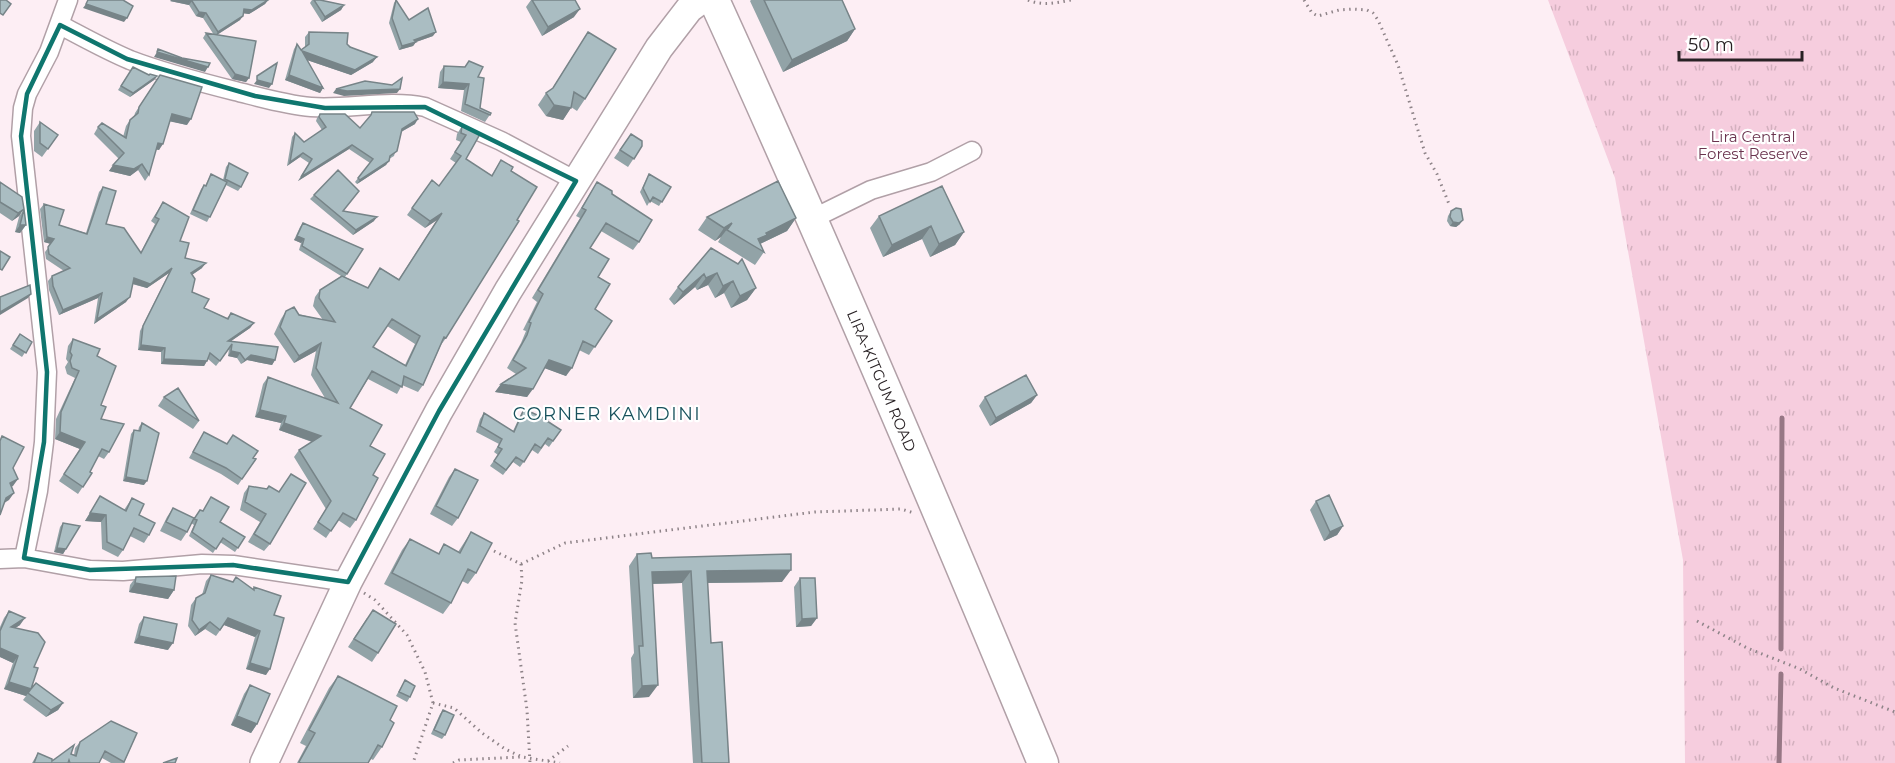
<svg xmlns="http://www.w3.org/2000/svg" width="1895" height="763" viewBox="0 0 1895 763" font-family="Montserrat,sans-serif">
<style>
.park{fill:url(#park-tufts)}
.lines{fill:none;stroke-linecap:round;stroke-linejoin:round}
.stream{stroke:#977785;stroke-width:5}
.street-casing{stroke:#b1a0a7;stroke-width:21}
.secondary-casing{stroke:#b1a0a7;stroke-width:30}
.primary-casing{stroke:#b1a0a7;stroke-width:33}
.path{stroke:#8e8388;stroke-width:3;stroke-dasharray:1.5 4.5;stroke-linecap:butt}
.street{stroke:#fff;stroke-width:18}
.secondary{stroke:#fff;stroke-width:27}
.primary{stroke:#fff;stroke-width:30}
.wall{fill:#92a3a7;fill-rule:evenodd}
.shaded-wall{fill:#778488}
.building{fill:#aabdc2;stroke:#778488;stroke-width:1.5;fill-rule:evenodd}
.marked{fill:none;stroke:#0f766e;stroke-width:4.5;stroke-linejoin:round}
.labels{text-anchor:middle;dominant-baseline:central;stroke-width:4.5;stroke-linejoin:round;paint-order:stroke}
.park-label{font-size:15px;fill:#6b344f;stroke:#fff}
.street-label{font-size:15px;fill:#282124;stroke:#fff}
.quarter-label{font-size:18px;letter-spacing:1.5px;fill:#18515c;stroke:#fff}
</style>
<defs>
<pattern id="park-tufts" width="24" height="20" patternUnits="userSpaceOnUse" patternTransform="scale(1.5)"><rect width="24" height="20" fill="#f6cdde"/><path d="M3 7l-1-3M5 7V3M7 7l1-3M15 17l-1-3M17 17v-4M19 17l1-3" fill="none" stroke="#d3b0be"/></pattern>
</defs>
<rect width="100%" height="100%" fill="#fdeef4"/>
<path class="park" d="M1548 0H1895V763H1685L1683 560 1615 178Z"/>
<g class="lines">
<path class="stream" d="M1781 649 1782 418
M1779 763 1781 674"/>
<defs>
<path id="street" d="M60 25C83 37 106 50 130 60 164 73 199 82 235 91 259 97 286 105 311 107 349 110 387 99 425 107L501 141 576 181
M812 219 871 190 931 172 972 151
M24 558 38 491 44 442 47 372 21 136 23 108 27 94 49 52 68 0
M0 559 24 558 90 570 123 571 202 564 233 565 348 582"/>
<path id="secondary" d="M264 763 348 582 439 411 508 291 659 48 689 9 701 0"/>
<g id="primary">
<path id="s1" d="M714 0C829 252 937 507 1043 763"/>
</g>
</defs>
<use href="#street" class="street-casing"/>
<use href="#secondary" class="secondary-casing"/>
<use href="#primary" class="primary-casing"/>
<path class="path" d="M1028 0C1042 6 1056 3 1071 0
M1304 0 1312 13 1318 16 1339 10 1353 9 1367 10 1373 13 1378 20 1398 65 1425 153 1437 174 1449 204
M494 551 521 564 565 543 815 512 901 509 914 513
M521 564 522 580 515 623 527 710 530 763
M364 593 375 600 407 635 425 672 433 703 413 763
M1697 621 1747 648 1800 669 1834 688 1895 712
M433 703 454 708 482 733 505 749 522 757 560 763
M548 761 568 746
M453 763 459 760 520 757"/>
<use href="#street" class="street"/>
<use href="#secondary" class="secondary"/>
<use href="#primary" class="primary"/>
</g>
<path class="wall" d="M268 0 265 4 249 14 243 13 240 20 217 35 249 78 246 82 232 79 203 38 206 33 214 35 203 18 196 16 189 5 170 1Z
M312 0H320L344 5 341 10 322 22 310 3Z
M396 0 409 20 433 36 416 42 413 46 399 50 389 23 394 3Z
M531 0H575L574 17 542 36 526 7Z
M751 0H842L855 29 847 41 783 72 750 1Z
M309 32 347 44 373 62 351 75 307 60 323 88 320 93 285 80 294 49 297 44 301 50 305 47V37Z
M588 32 585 99 577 111 571 107 563 120 546 116 538 105 546 93 552 89Z
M444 66 478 77 480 108 491 113 485 122 461 111 464 90 438 88 440 72Z
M133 67 149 75 157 76 154 80 130 97 118 90Z
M160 75 187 125 170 121 159 150 156 149 149 175 145 181 138 170 130 176 109 171 119 159 94 134 98 127 123 137 126 126 130 120 134 117 135 113Z
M372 112 415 124 401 132 394 156 389 159 386 165 357 184 355 182 370 163 349 149 298 181 309 163 300 157 287 166 292 137 295 133 304 142 322 130 316 121 317 118 320 114 360 128 369 118Z
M40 122 58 135 42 157 34 151V131Z
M462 126 480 134 466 159 491 176 501 160 511 171 446 338 441 345 423 385 418 392 402 385 397 394 368 379 350 408 370 446 373 475 356 520 350 528 338 520 326 538 313 529 326 509 294 457 299 450 312 442 279 430 281 423 255 417 263 384 268 377 325 398 311 375 316 351 294 363 274 334 281 319 286 311 323 320 313 306 315 297 320 290 341 276 299 250 301 243 294 240 300 227 303 223 363 249 345 277 368 288 380 268 399 279 437 220 425 228 407 215 432 180 439 186 456 163 450 159 461 142 456 140 457 134ZM387 326 415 344 405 365 373 347Z
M631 134 642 146 628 167 614 158Z
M229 163 241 187 238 191 226 185 207 222 190 214 201 189 204 185 205 186 211 174 223 180 226 167Z
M649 174 671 187 659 206 650 201 647 206 640 192Z
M0 182 22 197 19 216 12 221 0 213Z
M597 182 612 194 639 242 633 250 601 231 590 248 598 277 595 309 612 321 589 355 579 350 566 376 545 368 527 397 495 392 501 384 516 374 507 368 521 343 526 331 523 330 537 302 532 298 580 218 576 216Z
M103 187 106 224 141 252 155 224 151 221 163 202 180 241 185 258 202 268 192 275V292L204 308 227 318 231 313 254 323 250 328 231 341 275 360 272 365 247 360 241 364 237 358 228 356 229 349 216 366 208 359 204 366 161 364V352L138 350 140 331 169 273 147 288 132 284 126 302 94 324 98 298 59 315 49 290 48 281 52 276 64 271 46 259 45 252 51 244 44 242 40 209 44 204 59 225 86 233 99 192Z
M314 195 344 211 374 221 353 235 310 199Z
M24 209 26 225 20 233 15 232 19 217Z
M1451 211 1460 224 1456 227 1450 226 1447 221 1448 216Z
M879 216 964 232 955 245 930 257 922 239 883 257 870 228Z
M707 217 796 218 787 231 760 244 764 252 755 265 718 242 721 237 715 241 698 230Z
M711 248 756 288 747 300 731 308 724 293 715 298 708 285 697 290 695 287 674 305 669 299 678 287Z
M20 334 32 342 22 357 10 349Z
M73 339 97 356 101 419 109 452 104 459 98 456 90 472 92 473 78 494 59 481 80 449 55 439 56 419 75 378 67 374 65 367 68 362 66 359 68 346Z
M1037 395 1031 403 990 426 979 406 985 397Z
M164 397 199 421 193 429 158 406Z
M524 409 561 430 549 447 545 444 538 454 532 450 520 467 513 462 503 475 490 466 498 455 494 452 499 444 476 432 480 419 484 413 513 431 521 414Z
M142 423 144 485 123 481 131 434 134 430 138 431 139 427Z
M204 432 256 459 238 485 221 474 189 458Z
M455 469 458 518 452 526 430 514 449 477Z
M249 486 267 489 270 544 264 551 248 542 260 522 240 510 244 493Z
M100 496 124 510 132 498 139 515 149 535 144 543 130 536 123 550 118 557 102 549 101 522 85 521Z
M1316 501 1343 526 1337 535 1324 541 1310 510Z
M173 508 187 532 181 541 160 531 167 517Z
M200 510 245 537 235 552 220 542 213 553 189 536 194 525 191 523Z
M63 523 66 549 63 554 54 552 60 527Z
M471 532 476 573 468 584 462 581 451 603 443 614 384 584 402 550 410 539 438 554 444 544 458 552Z
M637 554 652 558 782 582 707 583 711 643 729 763H693L682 583 653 584 649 697 633 698 631 658 634 653 629 566Z
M211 575 253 589 254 587 274 615 266 675 246 669 255 637 224 625 216 636 205 629 195 636 188 626 191 605 196 598 202 595 206 581Z
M136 577 174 590 168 599 129 592 130 585Z
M800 578 817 618 811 626 796 627 794 587Z
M9 611 20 625 15 628 34 667 31 689 63 703 58 710 46 717 23 700 26 696 4 689 13 663 0 657V627L4 618Z
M144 617 168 650 134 643 139 624Z
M367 618 378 653 372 662 348 647Z
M338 676 390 720 382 747 373 760 371 759 368 763H297L306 746 300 743 329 688Z
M405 680 410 697 407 702 396 696Z
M250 685 257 724 251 733 231 725 244 694Z
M443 710 445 735 442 739 431 734 440 714Z
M137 733 124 763H111L102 758 99 763H32L38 753 52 761 71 754 74 755 75 748 80 742Z"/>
<path class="shaded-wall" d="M171 0H187L192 1 189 5 170 1Z
M268 0 265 4 249 14 241 13 244 9Z
M86 4 127 18 124 22 83 8Z
M344 5 341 10 322 22 325 17Z
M580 9 574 17 542 36 548 27Z
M199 12 206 13 203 18 196 16Z
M243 16 240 20 215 36 218 32Z
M855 29 847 41 783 72 792 60Z
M436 32 433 36 416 42 413 46 399 50 402 46 414 40Z
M302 51 377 57 373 62 351 75 298 57Z
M157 52 208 67 205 72 154 57Z
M235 74 249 78 246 82 232 79Z
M289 75 323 88 320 93 285 80Z
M157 76 154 80 130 97 133 93Z
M257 80 272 84 269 88 254 84Z
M443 82 469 84 464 90 438 88Z
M336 89H400L397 93 344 96 333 93Z
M554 105 571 108 563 120 546 116Z
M172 114 191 119 187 125 168 121Z
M418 119 415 124 399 133 402 129Z
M158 143 163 144 159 150 154 149Z
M352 145 349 149 298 181 301 177Z
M303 153 300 157 287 166 290 162Z
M389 161 386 165 357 184 360 180Z
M142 164 138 170 130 176 109 171 113 165Z
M24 209 19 216 12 221 18 213Z
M442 213 437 220 425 228 430 221Z
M377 217 374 221 353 235 356 230Z
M796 218 787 231 760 244 758 239 766 233Z
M1463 220 1460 224 1456 227 1450 226 1453 222Z
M732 223 721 237 715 241 724 228Z
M20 225H26L20 233 15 232Z
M931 226 922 239 883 257 892 245Z
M964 232 955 245 930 257 939 244Z
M297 236 304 239 301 243 294 240Z
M47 237 54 239 51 244 44 242Z
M206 263 202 268 187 278 191 273Z
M172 268 169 273 147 288 130 283 134 278Z
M717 273 708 285 697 290 706 278Z
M704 274 695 287 674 305 683 292Z
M733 281 724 293 715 298 723 286Z
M756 288 747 300 731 308 740 296Z
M102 293 98 298 59 315 63 310Z
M31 294 28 298 0 315V312Z
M130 297 126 302 94 324 97 319Z
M254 323 250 328 224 346 228 341Z
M321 343 316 351 294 363 299 356Z
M141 345 165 348 161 352 138 350Z
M231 351 240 353 237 358 228 356Z
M251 355 275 360 272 365 247 360 241 364 245 360Z
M164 359 207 361 204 366 161 364Z
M549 360 572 368 566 376 544 368Z
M501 384 533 389 527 397 495 392Z
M1037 395 1031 403 990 426 996 418Z
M260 410 286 416 281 423 255 417Z
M284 423 321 436 316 443 279 430Z
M60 432 85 442 80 449 55 439Z
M126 477 147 481 144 485 123 481Z
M18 479 13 486 5 490 10 483Z
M14 493 9 500 1 505 6 498Z
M90 513 106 515 101 522 85 521Z
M1343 526 1337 535 1324 541 1330 532Z
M57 548 66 549 63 554 54 552Z
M791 570 782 582 698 583 707 571Z
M691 571 682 583 644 584 652 572Z
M135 583 174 590 168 599 129 592Z
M25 618 20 625 6 634 11 627Z
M228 618 260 631 255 637 224 625Z
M817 618 811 626 796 627 802 619Z
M210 622 205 629 195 636 199 630Z
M139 636 173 643 168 650 134 643Z
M0 648 18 656 13 663 0 657Z
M250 663 270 669 266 675 246 669Z
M9 682 31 689 26 696 4 689Z
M658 685 649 697 633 698 642 686Z
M63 703 58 710 46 717 51 710Z
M237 716 257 724 251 733 231 725Z"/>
<path class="building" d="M0 0H6L11 4 3 15 0 13Z
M88 0H123L133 6 127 18 86 4Z
M187 0H268L252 10 244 9 243 16 218 32 206 13 199 12 192 1Z
M314 0H320L344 5 325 17Z
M396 0 409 20 428 8 436 32 414 40 416 42 402 46 392 18Z
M532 0H575L580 9 548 27Z
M764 0H842L855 29 792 60Z
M309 32 348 33 347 44 350 47 377 57 355 70 302 51 323 88 289 75 297 44 301 50 309 44Z
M588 32 616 49 585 99 574 92 571 108 554 105 546 93 553 88Z
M206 33 256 41 249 78 235 74Z
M158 49 182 58 210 63 208 67 157 52Z
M469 61 483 67 478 77 484 78 480 108 491 113 490 115 465 104 469 84 443 82 444 66 465 67Z
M277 63 272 84 257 80V76Z
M133 67 149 75 150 74 157 76 133 93 121 86Z
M160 75 202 87 191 119 172 114 163 144 158 143 149 175 142 164 134 169 113 165 124 153 98 127 102 123 126 138 130 120 138 113 139 107Z
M402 78 400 89 347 91 336 89 365 81 392 85Z
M372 112H414L418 119 402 129 397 151 390 156 389 161 360 180 358 178 373 159 352 145 301 177 312 159 303 153 290 162 295 133 304 142 326 127 319 117 320 114H345L360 128 371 115Z
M40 122 58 135 48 149 40 143Z
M462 126 480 134 466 159 492 176 501 160 513 167 511 171 537 187 517 220 519 221 446 338 444 337 423 385 404 376 402 387 372 371 350 408 382 425 370 446 385 454 373 475 378 478 356 520 343 513 331 531 318 522 331 501 299 450 321 436 284 423 286 416 260 410 268 377 338 403 316 368 321 343 299 356 280 327 286 311 294 307 299 315 335 322 319 298 320 290 342 276 368 288 380 268 399 280 442 213 430 221 412 208 432 180 439 186 461 156 455 152 466 135 461 133ZM392 319 420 336 406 366 373 347Z
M631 134 642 141V146L634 159 620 150Z
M229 163 248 173 241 187 225 179Z
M338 170 359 191 343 211 377 217 356 230 314 195Z
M211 174 227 182 210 217 193 210 204 185 206 186Z
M649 174 671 187 662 202 653 197 650 202 643 188Z
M778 181 796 218 766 233 767 235 758 239 764 252 727 230 732 223 724 228 707 217Z
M0 182 22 197 24 209 18 213 0 202Z
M597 182 612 191V194L652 220 639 242 606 223 590 248 609 259 598 277 610 284 595 309 612 321 595 347 583 341 572 368 549 360 533 389 501 384 526 368 513 360 527 335 531 323 529 322 543 294 538 290 586 210 582 208Z
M942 186 964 232 939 244 931 226 892 245 879 216Z
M103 187 116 191 106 224 124 228 141 253 159 219 155 217 163 202 189 217 180 241 189 243 185 258 206 263 191 273 195 279 192 292 209 299 204 308 228 319 231 313 254 323 228 341 278 347 275 360 251 355 245 360 240 353 231 351 232 344 220 361 210 353 207 361 164 359 165 348 141 345 143 326 172 268 150 284 134 278 130 297 97 319 102 293 63 310 53 286 52 276 70 268 49 254 48 247 54 239 47 237 44 204 64 210 59 225 87 234Z
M1456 208 1461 209 1463 220 1459 223 1453 222 1450 217 1451 211Z
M24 209 26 225H20Z
M303 223 363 249 347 274 302 246 304 239 297 236Z
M711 248 738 264 742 259 756 288 740 296 733 281 723 286 717 273 706 278 704 274 683 292 678 287Z
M0 251 10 257 2 270 0 269Z
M30 285 31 294 0 312V297Z
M20 334 32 342 26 353 13 345Z
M73 339 100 349 97 356 116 366 101 405 106 407 101 419 124 424 109 452 102 449 90 472 92 473 83 487 64 474 85 442 60 432 61 412 79 371 72 368 70 361 72 355 70 352Z
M1026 375 1037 395 996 418 985 397Z
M178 388 199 421 164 397Z
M524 409 548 420 547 421 561 430 553 441 548 438 541 448 535 444 524 462 516 457 506 470 494 461 502 449 498 447 502 439 480 426 484 413 514 432Z
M142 423 159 433 147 481 126 477 134 430 140 431Z
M204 432 227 444 233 435 258 451 253 458 256 459 242 479 226 468 193 452Z
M2 436 24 447 13 468 18 479 10 483 14 493 6 498 0 515V441Z
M455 469 478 480 458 518 436 506Z
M291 474 306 483 270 544 254 534 266 514 245 502 249 486 267 489 269 486 279 492Z
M1329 495 1343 526 1330 532 1316 501Z
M100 496 126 511 132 498 144 504 139 515 155 523 149 535 134 528 123 550 107 542 106 515 90 513Z
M211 497 229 507 220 522 245 537 238 548 223 538 216 549 192 532 197 520 194 519 200 510 203 511Z
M173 508 194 518 187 532 166 522Z
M63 523 80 526 66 549 57 548Z
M471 532 492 543 476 573 468 569 451 603 392 573 410 539 439 554 444 544 460 553Z
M651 553 652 558 791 554V570L707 571 711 643 722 642 729 763H702L691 571 652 572 658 685 642 686 639 646H643L637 554Z
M211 575 233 582 236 577 254 590V587L281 596 274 615 284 618 270 669 250 663 260 631 228 618 220 630 210 622 199 630 192 620 196 598 205 593Z
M176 576 174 590 135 583 136 577Z
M800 578H815L817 618 802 619Z
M373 610 396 624 378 653 354 639Z
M9 611 25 618 11 627 38 633 45 642 34 667 38 668 31 689 36 683 63 703 51 710 28 693 31 689 9 682 18 656 0 648V631Z
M144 617 177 624 173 643 139 636Z
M338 676 397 706 390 720 394 723 382 747 378 745 368 763H301L299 762 315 733 309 730Z
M405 680 415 686 410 697 399 692Z
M250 685 270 694 257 724 237 716Z
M443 710 454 715 445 735 434 730Z
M111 721 137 733 124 762 105 751 99 763H70L69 760 68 763H34L38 753 52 759V761L74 745 71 754 76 756 80 742Z
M177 758 175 763H163Z"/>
<path class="marked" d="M60 25 127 59 255 96 325 108 425 107 576 181 439 411 348 582 233 565 90 570 24 558 44 442 47 372 21 136 27 94Z"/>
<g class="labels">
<g class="park-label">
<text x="1753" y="136">Lira Central<tspan x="1753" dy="17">Forest Reserve</tspan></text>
</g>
<g class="street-label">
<text stroke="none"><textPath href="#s1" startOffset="416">LIRA-KITGUM ROAD</textPath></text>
</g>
<g class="quarter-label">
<text x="607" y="414">CORNER KAMDINI</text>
</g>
</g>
<path d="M1679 51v9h123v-9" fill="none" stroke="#282124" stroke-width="3"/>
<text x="1688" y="51" font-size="18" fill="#282124" stroke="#ffffff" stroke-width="4.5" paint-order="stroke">50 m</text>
</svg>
